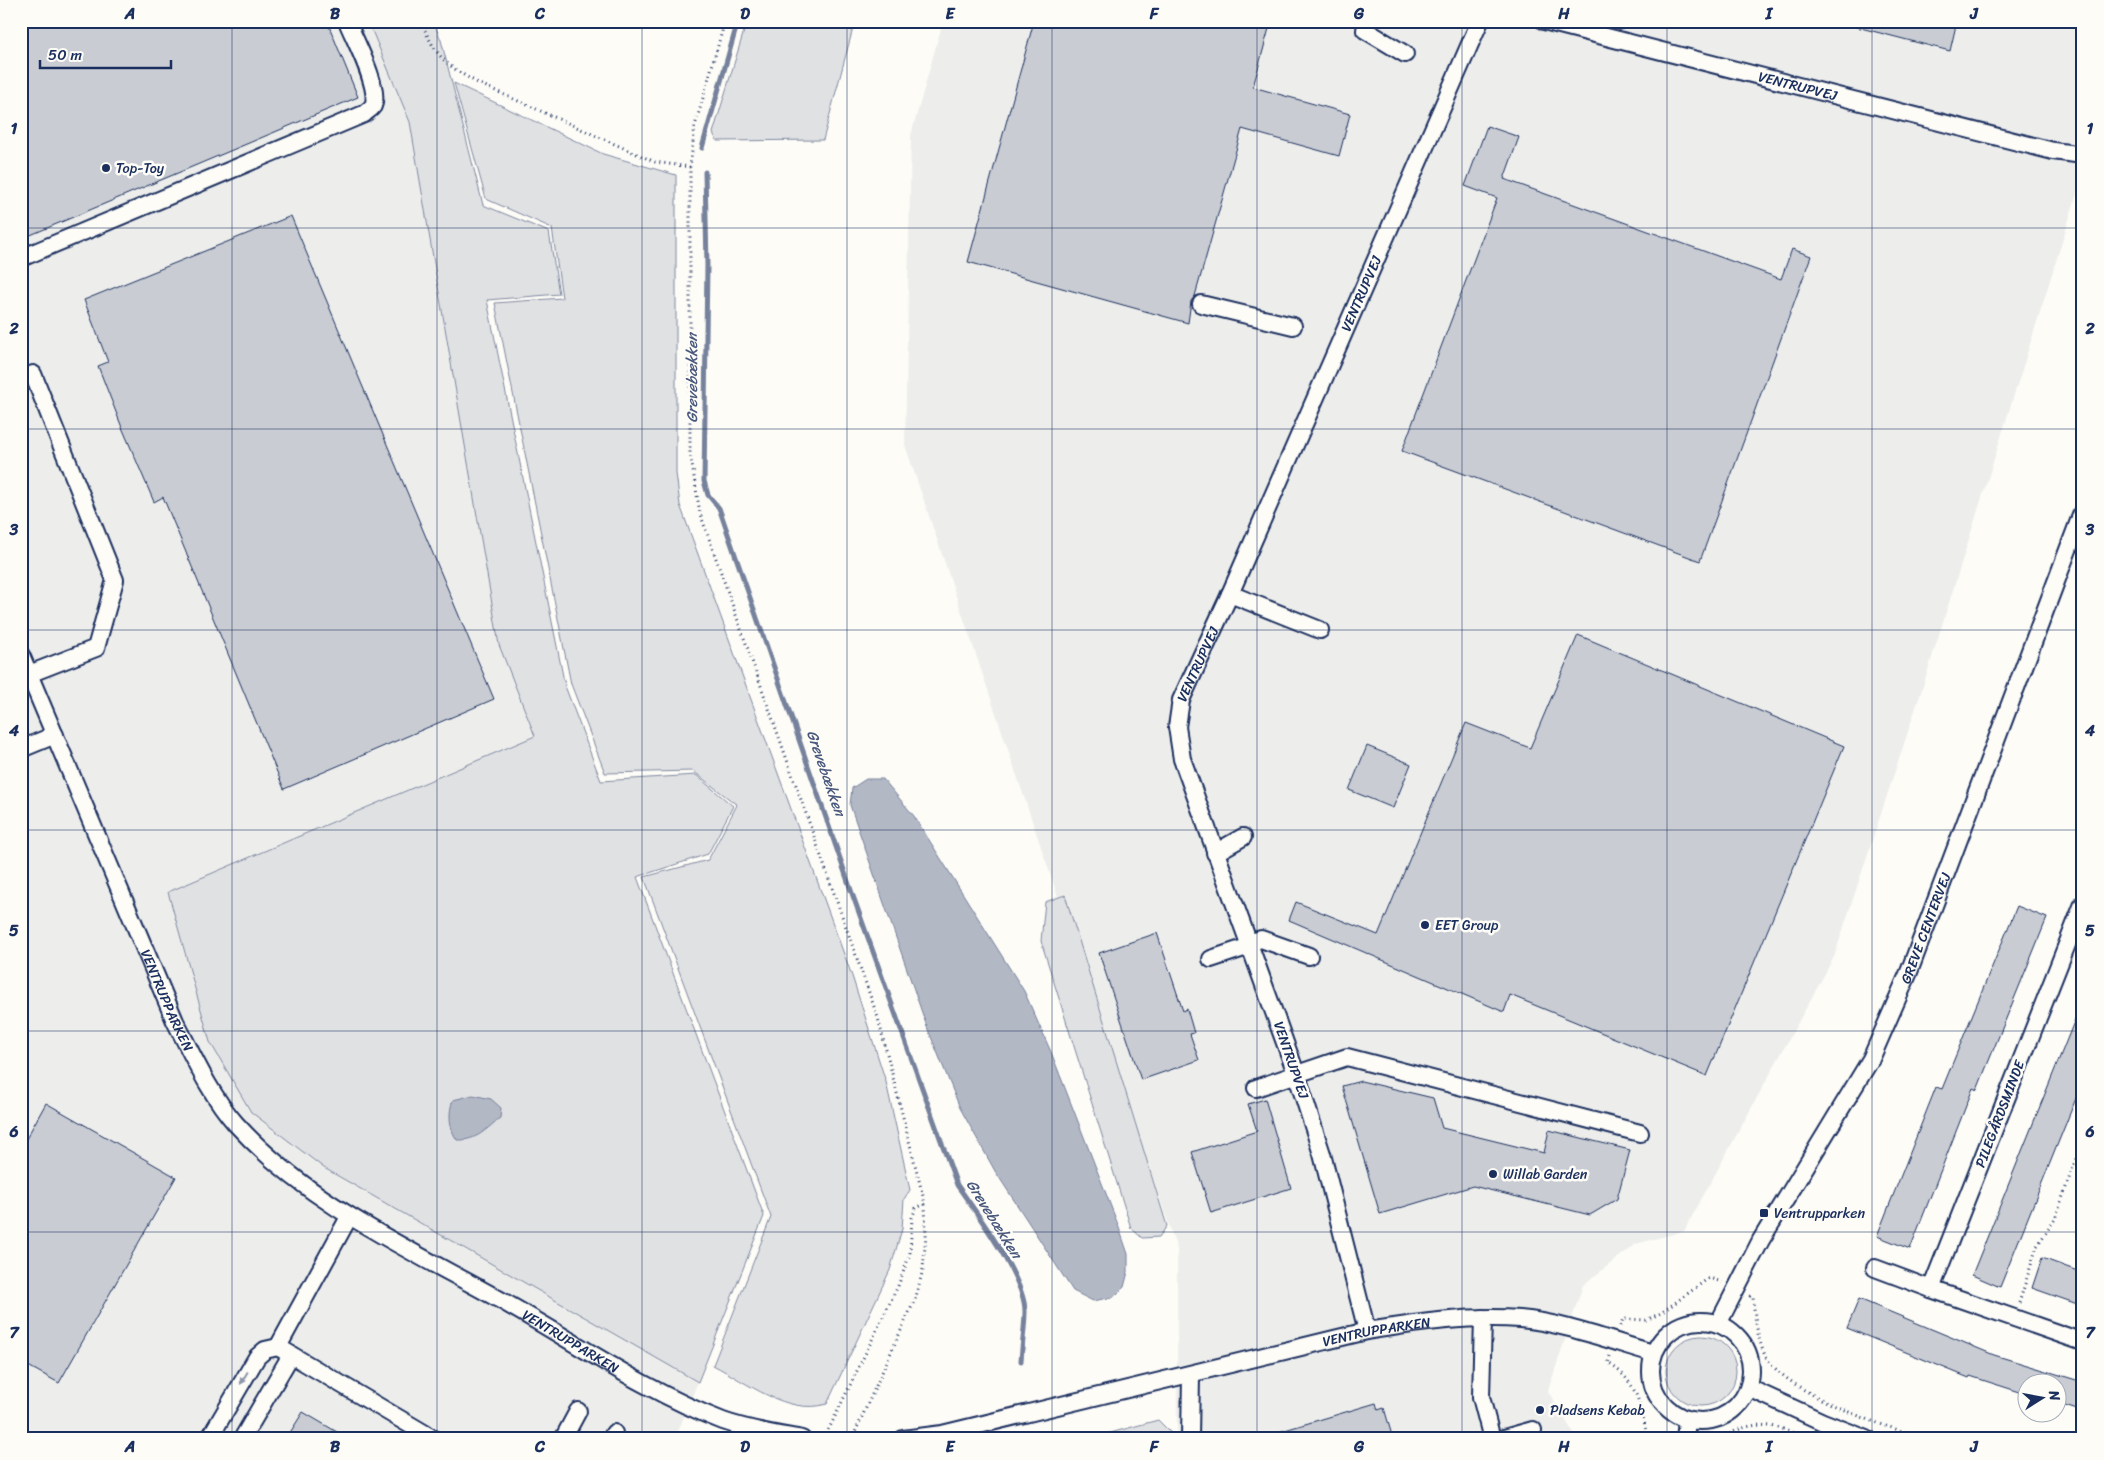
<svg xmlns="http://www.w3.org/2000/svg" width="2104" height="1460" viewBox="0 0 2104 1460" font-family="Sriracha,sans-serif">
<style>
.built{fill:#edeeec}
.green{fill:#e0e1e3;stroke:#7e88a0}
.water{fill:#b3b8c5;stroke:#76819c}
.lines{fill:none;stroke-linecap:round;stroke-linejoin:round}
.stream{stroke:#76819c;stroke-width:5}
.building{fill:#c9ccd3;stroke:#1b2f5e}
.minor-casing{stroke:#1b2f5e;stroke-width:20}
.path{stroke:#1b2f5e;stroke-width:3;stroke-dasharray:1 4;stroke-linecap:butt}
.minor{stroke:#fdfcf7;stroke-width:16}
.oneway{fill:#8c96aa}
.grid{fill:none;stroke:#1b2f5e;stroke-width:1;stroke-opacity:0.55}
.poi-dot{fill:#1b2f5e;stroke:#fdfcf7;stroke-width:2}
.labels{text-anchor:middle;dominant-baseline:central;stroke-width:5;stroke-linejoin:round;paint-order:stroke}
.street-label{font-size:14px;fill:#1b2f5e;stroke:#fdfcf7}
.poi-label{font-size:14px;fill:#1b2f5e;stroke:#fdfcf7;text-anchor:start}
.water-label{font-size:15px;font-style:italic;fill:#49587d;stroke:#fdfcf7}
.neatline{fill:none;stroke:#1b2f5e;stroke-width:2}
.grid-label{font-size:16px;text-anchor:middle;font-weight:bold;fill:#1b2f5e}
</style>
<rect width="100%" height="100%" fill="#fdfcf7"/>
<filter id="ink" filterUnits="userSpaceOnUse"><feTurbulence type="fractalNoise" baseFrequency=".02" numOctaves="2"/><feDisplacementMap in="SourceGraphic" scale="10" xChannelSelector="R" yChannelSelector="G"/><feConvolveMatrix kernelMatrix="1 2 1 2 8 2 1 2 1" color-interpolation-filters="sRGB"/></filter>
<g filter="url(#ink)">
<path class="built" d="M21 21H407L452 128 565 686 764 1216 675 1439H21Z
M943 21H2083V175L1923 686 1834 957 1684 1231 1636 1244 1583 1285 1548 1391 1577 1439H1177V1249L905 445 911 135Z"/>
<path class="green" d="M368 21H433L441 40 483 205 549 232 559 294 487 300 565 686 601 781 696 775 733 806 708 854 637 877 764 1216 698 1382 324 1168 251 1112 210 1042 168 892 535 736 499 645 410 122Z
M747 21H855L823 140 717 141 713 133Z
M454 83 603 154 676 175V473L680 505 852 976 886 1082 910 1190 904 1199 902 1229 890 1270 827 1404C788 1416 746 1382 713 1365L771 1217 644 877 708 860 737 805 693 771 605 773 571 684 495 303 562 298 552 228 486 199Z
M1065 895 1167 1226 1159 1237 1142 1238 1131 1228 1041 941 1045 902Z
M1666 1371a35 35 0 1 1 70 0a35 35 0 1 1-70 0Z
M1158 1420 1177 1439H1088Z"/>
<path class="water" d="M866 779H883L914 816 1024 991 1051 1052 1117 1222 1128 1254V1272L1124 1287 1114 1297 1093 1301 1073 1291 995 1171 960 1108 927 1027 850 805 852 788Z
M473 1095 491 1099 501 1108 500 1118C486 1129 477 1141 457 1140 449 1129 448 1112 453 1100Z"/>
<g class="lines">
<path class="stream" d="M702 148 738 21
M705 172 707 265 704 481 708 495 719 508 853 896 957 1185C976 1212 1025 1279 1025 1311 1025 1327 1022 1344 1021 1361"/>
</g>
<path class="building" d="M21 21H327L358 97 21 239Z
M1034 21H1271L1253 87 1350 114 1339 156 1242 129 1195 296 1191 301 1188 323 968 262Z
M1854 21H1957L1950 51 1853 26Z
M1487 126 1519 137 1504 179 1781 279 1792 249 1811 256 1700 561 1402 451 1497 198 1465 186Z
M291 216 494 699 284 789 163 497 154 502 121 425 98 366 108 362 84 300Z
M1578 635 1844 746 1707 1076 1510 995 1504 1012 1289 920 1296 902 1378 935 1466 723 1530 748Z
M1367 746 1411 764 1393 808 1349 790Z
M2017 906 2047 918 1977 1090 1973 1088 1910 1249 1877 1236 1936 1087 1942 1089Z
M1157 933 1183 1011 1187 1009 1194 1033 1190 1034 1199 1060 1141 1080 1099 953Z
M2082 1002 2083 1081 2000 1287 1972 1275Z
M1361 1081 1433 1098 1442 1128 1544 1153 1549 1130 1630 1150 1617 1199 1590 1215 1473 1186 1380 1214 1342 1086Z
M1265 1099 1291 1188 1211 1213 1192 1152 1257 1131 1248 1104Z
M46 1103 176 1177 59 1383 21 1362V1148Z
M2042 1258 2083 1273V1306L2032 1288Z
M1859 1299 1994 1355 2083 1382V1412L2056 1403V1382H2026V1394L1970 1376 1969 1378 1847 1328Z
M1376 1403 1378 1410 1384 1408 1393 1439H1269L1268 1435Z
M303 1412 349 1439H286Z"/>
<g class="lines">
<defs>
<g id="minor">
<path d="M1367 21 1365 30 1405 54"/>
<path id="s1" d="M1544 21 2053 151 2083 155"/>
<path d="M21 258 364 114C367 111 371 109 373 106 381 88 354 39 347 21"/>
<path d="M1201 304 1293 326"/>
<path d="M1230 594 1320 630"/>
<path id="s2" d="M21 655 175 1021C193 1056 210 1095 236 1124 311 1207 416 1252 511 1306 580 1345 647 1392 723 1421 748 1430 775 1434 802 1439"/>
<path d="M29 674 96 648 115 580 33 374"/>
<path d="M21 749 55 735"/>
<path d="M1215 853 1243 837"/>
<path d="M2083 904 1931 1289 2083 1342"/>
<path d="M1249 943 1261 939 1309 956"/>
<path d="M1211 959 1250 946"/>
<path d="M1256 1088 1347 1057 1640 1133"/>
<path d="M349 1217 278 1347 434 1439"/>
<path d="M1875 1268 1931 1289"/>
<path d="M1483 1318 1481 1397 1492 1439"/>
<circle cx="1701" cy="1371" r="50"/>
<path id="s3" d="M1718 1324 1761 1240 1871 1059 1909 972 2083 510"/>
<path id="s4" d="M1367 1331 1322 1154 1296 1073 1182 759 1177 727 1181 700 1230 594 1480 21"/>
<path d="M1749 1388 1823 1422 1867 1439"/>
<path d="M209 1439 257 1357 265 1350 278 1347"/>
<path d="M242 1439 291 1355"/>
<path d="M563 1439 578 1411"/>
<path d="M611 1439 614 1433"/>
<path id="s5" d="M903 1439 942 1434 1367 1331C1418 1323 1468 1315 1520 1319 1565 1323 1610 1341 1653 1353"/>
<path d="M1190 1439 1191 1375"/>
<path d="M1501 1439 1533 1430"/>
<path d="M1685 1439 1687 1420"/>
</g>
</defs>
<use href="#minor" class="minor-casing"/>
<path class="path" d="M421 21C436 57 445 65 478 83L655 162 690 167
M725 21 695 126 690 167V453L700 513 878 1018 925 1204 926 1235 923 1269 916 1297 852 1439
M1750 1296 1753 1297C1754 1313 1758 1343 1766 1357 1789 1395 1888 1429 1931 1439
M2019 1303 2037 1246 2055 1219 2083 1138
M1620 1326 1623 1319 1646 1320 1661 1313 1709 1278 1722 1282
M1610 1356 1608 1363C1639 1382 1640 1406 1648 1439
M824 1439 898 1286 910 1254 912 1218 916 1208 925 1204
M1721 1439C1756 1416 1775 1426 1811 1439"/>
<use href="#minor" class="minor"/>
</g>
<defs><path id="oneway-solid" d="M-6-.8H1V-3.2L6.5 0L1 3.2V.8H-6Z" transform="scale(1.25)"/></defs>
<use class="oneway" href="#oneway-solid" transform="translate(244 1378) rotate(120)"/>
</g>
<path class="grid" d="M232 21V1439M437 21V1439M642 21V1439M847 21V1439M1052 21V1439M1257 21V1439M1462 21V1439M1667 21V1439M1872 21V1439M21 228H2083M21 429H2083M21 630H2083M21 830H2083M21 1031H2083M21 1232H2083"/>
<g class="poi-dot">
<circle cx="106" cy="168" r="5"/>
<circle cx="1425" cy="925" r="5"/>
<circle cx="1493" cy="1174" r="5"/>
<rect x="1759" y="1208" width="10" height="10" rx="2.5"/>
<circle cx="1540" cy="1410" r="5"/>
</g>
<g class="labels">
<g class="street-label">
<text stroke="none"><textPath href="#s1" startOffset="262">VENTRUPVEJ</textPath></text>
<text stroke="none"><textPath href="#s4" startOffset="1106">VENTRUPVEJ</textPath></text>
<text stroke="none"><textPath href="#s4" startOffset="701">VENTRUPVEJ</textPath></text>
<text stroke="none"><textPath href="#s3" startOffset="448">GREVE CENTERVEJ</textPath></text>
<text stroke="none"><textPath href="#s2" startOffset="375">VENTRUPPARKEN</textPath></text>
<text transform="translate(1291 1060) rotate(71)">VENTRUPVEJ</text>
<text transform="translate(2000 1114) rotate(-69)">PILEGÅRDSMINDE</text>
<text stroke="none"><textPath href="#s5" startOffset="486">VENTRUPPARKEN</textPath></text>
<text stroke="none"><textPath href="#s2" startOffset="918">VENTRUPPARKEN</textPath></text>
</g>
<g class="poi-label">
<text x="116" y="168">Top-Toy</text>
<text x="1435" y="925">EET Group</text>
<text x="1503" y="1174">Willab Garden</text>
<text x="1774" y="1213">Ventrupparken</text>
<text x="1550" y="1410">Pladsens Kebab</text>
</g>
<g class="water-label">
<text transform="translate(692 378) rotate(-90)">Grevebækken</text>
<text transform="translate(826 773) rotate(71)">Grevebækken</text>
<text transform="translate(994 1219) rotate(58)">Grevebækken</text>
</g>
</g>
<rect width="2104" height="1460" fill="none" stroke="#fdfcf7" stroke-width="55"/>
<g transform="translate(2042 1398) rotate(79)"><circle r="24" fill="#fdfcf7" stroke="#a3aaba"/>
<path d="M0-4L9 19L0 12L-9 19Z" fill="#1b2f5e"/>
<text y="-8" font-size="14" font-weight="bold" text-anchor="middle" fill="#1b2f5e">N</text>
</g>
<path d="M40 60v8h131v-8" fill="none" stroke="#1b2f5e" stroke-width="2.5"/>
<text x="48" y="60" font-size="15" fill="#1b2f5e" stroke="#fdfcf7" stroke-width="4" paint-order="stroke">50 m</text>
<rect x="28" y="28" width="2048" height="1404" class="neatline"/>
<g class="grid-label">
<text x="130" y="19">A</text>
<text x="335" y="19">B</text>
<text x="540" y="19">C</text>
<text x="745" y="19">D</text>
<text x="950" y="19">E</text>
<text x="1154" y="19">F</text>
<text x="1359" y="19">G</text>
<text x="1564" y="19">H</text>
<text x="1769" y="19">I</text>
<text x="1974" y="19">J</text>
<text x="14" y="134">1</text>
<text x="2090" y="134">1</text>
<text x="14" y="334">2</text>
<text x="2090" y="334">2</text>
<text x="14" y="535">3</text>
<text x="2090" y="535">3</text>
<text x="14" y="736">4</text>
<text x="2090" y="736">4</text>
<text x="14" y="936">5</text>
<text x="2090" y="936">5</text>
<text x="14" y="1137">6</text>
<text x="2090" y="1137">6</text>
<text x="14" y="1338">7</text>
<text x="2090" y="1338">7</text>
<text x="130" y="1452">A</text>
<text x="335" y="1452">B</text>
<text x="540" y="1452">C</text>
<text x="745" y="1452">D</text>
<text x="950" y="1452">E</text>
<text x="1154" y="1452">F</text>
<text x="1359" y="1452">G</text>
<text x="1564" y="1452">H</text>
<text x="1769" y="1452">I</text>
<text x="1974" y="1452">J</text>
</g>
</svg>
